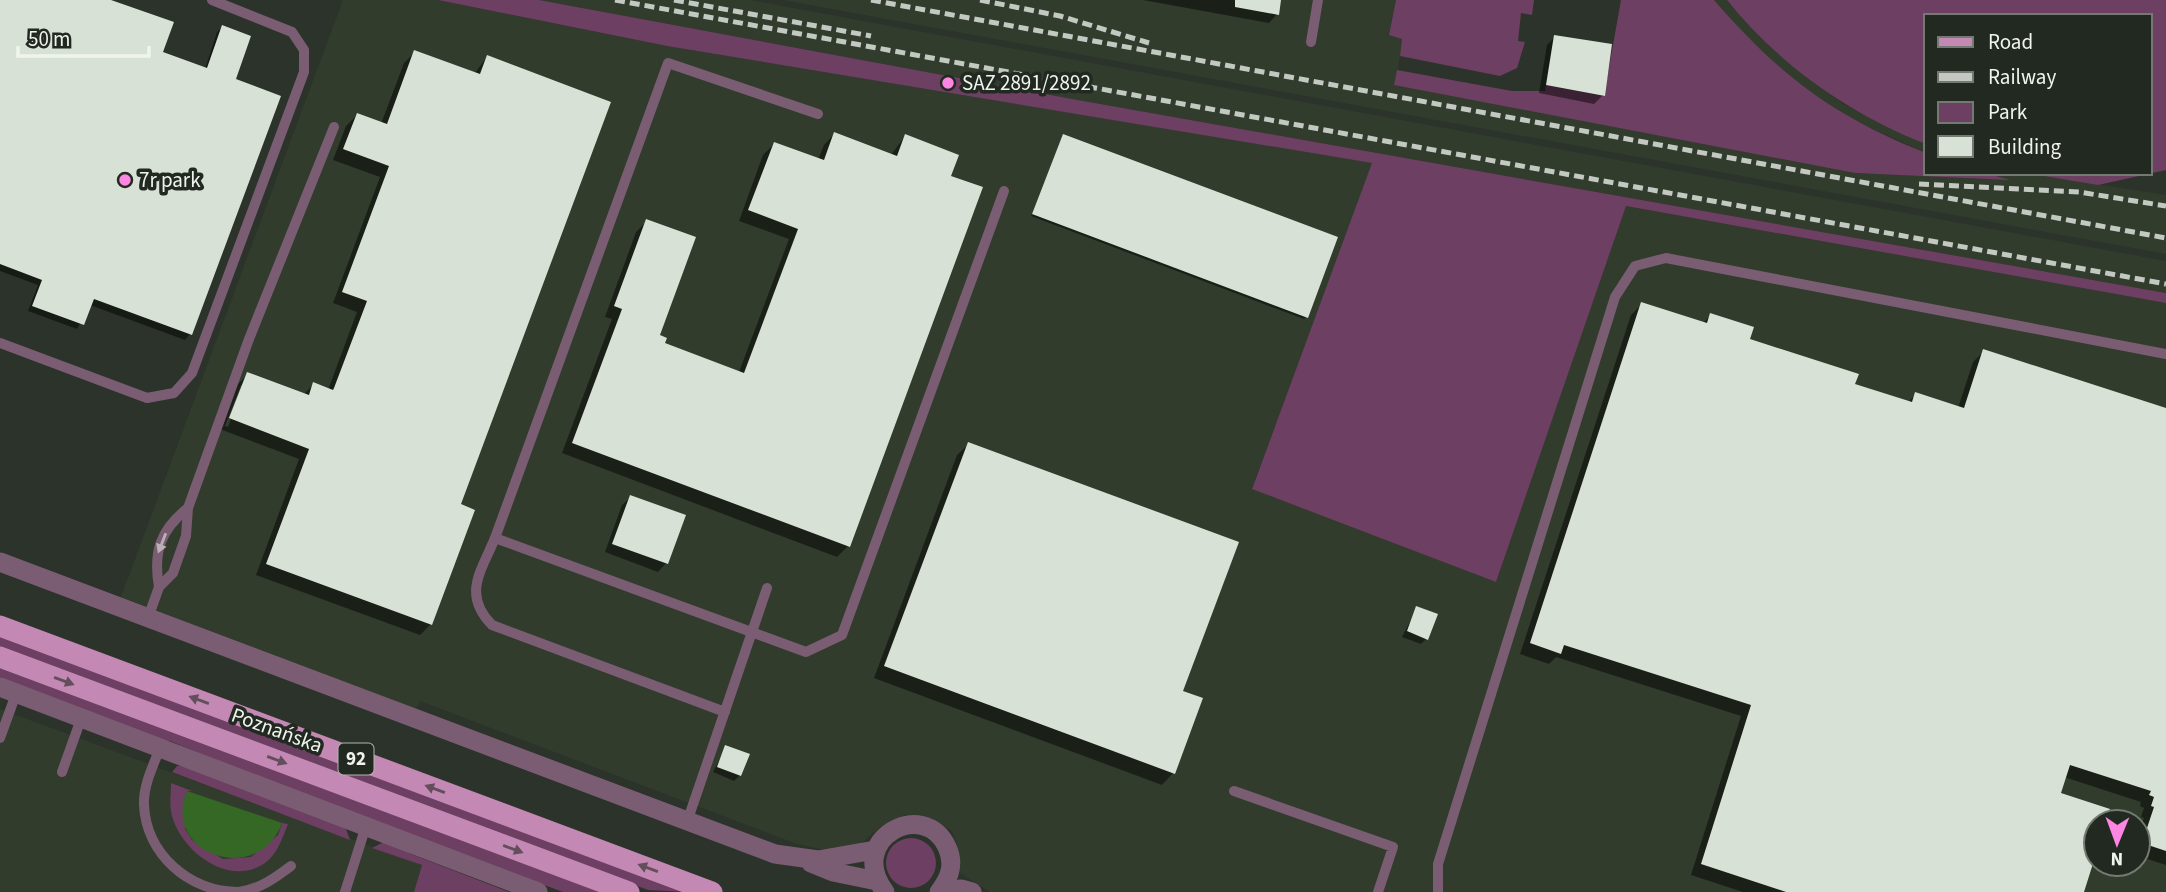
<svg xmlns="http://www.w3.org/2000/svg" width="2166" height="892" viewBox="0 0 2166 892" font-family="'Source Sans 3',sans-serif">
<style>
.built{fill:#313c2d;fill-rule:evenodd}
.green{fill:#6d3f62}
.water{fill:#356725}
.shadow{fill:#0007;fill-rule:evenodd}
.building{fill:#d8e1d5}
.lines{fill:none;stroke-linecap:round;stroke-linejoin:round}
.lane{stroke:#7b5d73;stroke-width:10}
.street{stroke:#7b5d73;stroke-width:19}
.primary{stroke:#c488b5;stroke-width:21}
.rail{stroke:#c3c9c2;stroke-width:5;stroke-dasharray:10 5;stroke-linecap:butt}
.oneway{fill:#bbb0b7}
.oneway2{fill:#634f5c}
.poi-dot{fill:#fd86e2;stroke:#222920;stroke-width:2.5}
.labels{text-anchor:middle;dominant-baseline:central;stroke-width:7;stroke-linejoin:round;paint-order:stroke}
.shield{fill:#222920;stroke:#b2b7b0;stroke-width:2}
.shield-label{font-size:19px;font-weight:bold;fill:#eff4ee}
.poi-label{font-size:21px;fill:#eff4ee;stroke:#222920;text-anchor:start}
.street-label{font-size:21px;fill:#eff4ee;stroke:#222920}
</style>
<rect width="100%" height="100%" fill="#2c332a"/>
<path class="built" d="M343 0H438L667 46 1373 163 1252 488 1496 582 1625 206 2166 303V892H990L960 873 957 845 952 831 932 819 906 814 880 827 858 846 830 851 797 844 420 701 416 709 121 597ZM2096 822H2138V864H2096Z
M539 0H750L2166 261V293L1072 99Z
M783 0H1396L1389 35 1403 39 1395 84 1855 173 2006 179 1986 173H2026L2166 195V254Z
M1714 0H1727L1778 54 1843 104 1926 144V153L1838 113 1784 73 1747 39Z
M0 709 422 865 414 892H0Z"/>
<path class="green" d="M438 0H539L1072 99 2166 293V303L1626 206 1496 582 1252 489 1372 163 667 46Z
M1396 0H1534L1532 15 1521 13 1518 41 1525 42 1517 68 1500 76 1400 56 1402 39 1389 35Z
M1621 0H1714C1780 76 1833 116 1926 153V173H1986L2010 180 1855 173 1394 85 1397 70 1512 91H1545L1546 85 1604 96Z
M1727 0H2166V170L2098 185 2026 173H2150V16H1926V144C1849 114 1779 65 1727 0Z
M0 635 689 892 648 890 0 648Z
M0 667 603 892H563L314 800 170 741 158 740 0 679Z
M177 766H188L339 825 346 829 350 840 172 772Z
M171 783 192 791H187L185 829 192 840 223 859 251 857 278 835 282 823 288 824C282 839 277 856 262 865 226 886 181 850 172 816 169 806 171 794 171 783Z
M886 863a25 25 0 1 1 50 0a25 25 0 1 1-50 0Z
M388 840 411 854 509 892H414L422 865 372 848Z"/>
<path class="water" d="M187 791 282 823C259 887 160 855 187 791Z"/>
<path class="shadow" d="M0 0H106L160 53 205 69 217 32 222 27 234 80 279 97 190 334 185 340 90 305 77 329 28 311 38 285 0 271Z
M1143 0H1279L1277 14 1269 23Z
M1555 37 1603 95 1594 104 1539 93 1547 45Z
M415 52 474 74 487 57 458 505 431 624 420 635 256 575 299 459 220 429 237 385 248 374 303 395 314 384 328 390 357 312 333 303 380 177 333 160 346 126 357 115 381 124 404 63ZM241 385H244L228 427 225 426Z
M834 134 891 155 905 136 949 177 980 188 848 546 837 557 562 453 612 319 605 317 636 232 647 221 657 336 663 344 739 372 789 239 739 221 763 155 774 144 818 160 824 145Z
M1063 136 1306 317 1304 319 1031 216Z
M1642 304 1702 324 1711 315 1748 340 1853 385 1907 403 1916 394 1958 408 1973 362 1984 351 2166 410V865L2138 856V837L2144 818 2141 817 2144 808 2140 806 2141 802 2064 777 2059 794 2104 822H2096V848L2082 892H1743L1691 875 1741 716 1556 657 1549 664 1520 654 1631 315Z
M969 444 1181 692 1201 699 1173 773 1162 785 874 678 957 455Z
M631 497 684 516 666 563 658 572 605 552 622 505Z
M1417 608 1426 639 1421 644 1402 637Z
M726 747 740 775 734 781 713 772Z"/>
<path class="building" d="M0 0H111L174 22 163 52 207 68 222 25 251 36 236 79 281 96 192 335 94 299 84 325 32 306 42 280 0 264Z
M1235 0H1281L1279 15 1235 7Z
M1554 35 1612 44 1605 96 1546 85Z
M414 50 480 74 487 55 611 102 461 504 475 510 432 625 266 564 309 449 229 418 247 372 309 395 313 382 333 390 334 388 367 301 342 292 389 166 343 149 357 113 387 124Z
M834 132 897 156 905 134 959 155 951 176 983 187 850 547 572 443 622 309 614 306 646 219 696 237 660 335 667 338 665 343 744 373 798 229 748 210 774 142 824 160Z
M1063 134 1338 237 1308 318 1032 214Z
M1641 302 1707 323 1710 313 1754 327 1750 339 1859 374 1855 384 1912 402 1915 392 1964 408 1983 349 2166 408V851L2142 843 2154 807 2151 806 2154 797 2149 795 2151 791 2070 765 2061 793 2110 809 2106 822H2096V854L2084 892H1786L1701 864 1751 705 1564 645 1561 654 1530 643Z
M968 442 1239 542 1183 691 1203 698 1175 774 884 666Z
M630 495 686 515 668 564 612 544Z
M1416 606 1438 614 1428 640 1407 631Z
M725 745 750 754 741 776 717 767Z"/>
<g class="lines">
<path class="lane" d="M1311 42 1318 0
M0 343 147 398 174 393 192 373 304 72V50L292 32 212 0
M495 538 806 652 842 635 1004 191
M159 587C153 552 160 530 188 508
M148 618 159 587 173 573 186 536 188 508 249 339 334 127
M725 712 492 625C462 594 481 572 495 538L668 63 818 114
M0 738 16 694
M160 748C153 766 143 786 144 805 146 853 188 892 239 892 260 889 275 878 291 866
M62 772 81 719
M1234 791 1393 847 1378 892
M687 822 767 588
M345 892 366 826
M1438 892V864L1615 297 1635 266 1666 258 2166 354"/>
<path class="street" d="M0 562 775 854 818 860 875 850
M0 687 538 892
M811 863 833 872 877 881
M885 892C845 839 924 797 947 847 955 864 950 878 939 892
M940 892 961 889 972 892"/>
<path class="primary" d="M0 626 712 892
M0 657 629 892"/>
<path class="rail" d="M615 0 2166 284
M674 0 871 36
M871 0 2166 238
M980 0 1060 16 1149 43
M1919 184 2079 192 2166 206"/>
</g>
<defs><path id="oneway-solid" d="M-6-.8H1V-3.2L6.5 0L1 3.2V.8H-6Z" transform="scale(1.75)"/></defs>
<use class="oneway" href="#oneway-solid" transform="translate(162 543) rotate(111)"/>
<g class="oneway2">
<use href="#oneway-solid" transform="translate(64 681) rotate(20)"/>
<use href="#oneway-solid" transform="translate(199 700) rotate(-160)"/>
<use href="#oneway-solid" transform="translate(277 760) rotate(20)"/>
<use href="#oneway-solid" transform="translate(435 789) rotate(-160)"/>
<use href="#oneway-solid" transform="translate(513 849) rotate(20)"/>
<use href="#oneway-solid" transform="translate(648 868) rotate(-160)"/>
</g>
<g class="poi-dot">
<circle cx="948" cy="83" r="7"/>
<circle cx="125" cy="180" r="7"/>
</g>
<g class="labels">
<rect class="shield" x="338.5" y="743.5" width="35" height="31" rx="5"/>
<g class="shield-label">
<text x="356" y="759">92</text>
</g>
<g class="poi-label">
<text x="962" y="83">SAZ 2891/2892</text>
<text x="139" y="180">7r park</text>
</g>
<g class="street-label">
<text transform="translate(277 730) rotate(20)">Poznańska</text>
</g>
</g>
<rect x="1924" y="14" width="228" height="161" fill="#222920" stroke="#747a72" stroke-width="2"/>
<rect x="1938" y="37" width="35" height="10" fill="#c488b5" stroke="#747a72" stroke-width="2"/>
<text x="1988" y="49" font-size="21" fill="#eff4ee">Road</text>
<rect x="1938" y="72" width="35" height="10" fill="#c3c9c2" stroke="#747a72" stroke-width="2"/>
<text x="1988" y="84" font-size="21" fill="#eff4ee">Railway</text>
<rect x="1938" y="102" width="35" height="21" fill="#6d3f62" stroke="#747a72" stroke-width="2"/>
<text x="1988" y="119" font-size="21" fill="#eff4ee">Park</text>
<rect x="1938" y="136" width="35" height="21" fill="#d8e1d5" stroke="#747a72" stroke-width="2"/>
<text x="1988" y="154" font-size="21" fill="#eff4ee">Building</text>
<g transform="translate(2117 843) rotate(181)"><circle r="33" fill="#222920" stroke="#747a72" stroke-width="2"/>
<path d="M0-5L12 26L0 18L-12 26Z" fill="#fd86e2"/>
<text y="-10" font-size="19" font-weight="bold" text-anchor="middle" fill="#eff4ee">N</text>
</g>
<path d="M18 46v10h131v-10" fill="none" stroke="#eff4ee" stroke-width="3.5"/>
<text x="28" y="46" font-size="21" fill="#eff4ee" stroke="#222920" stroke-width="5" paint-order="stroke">50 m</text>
</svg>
